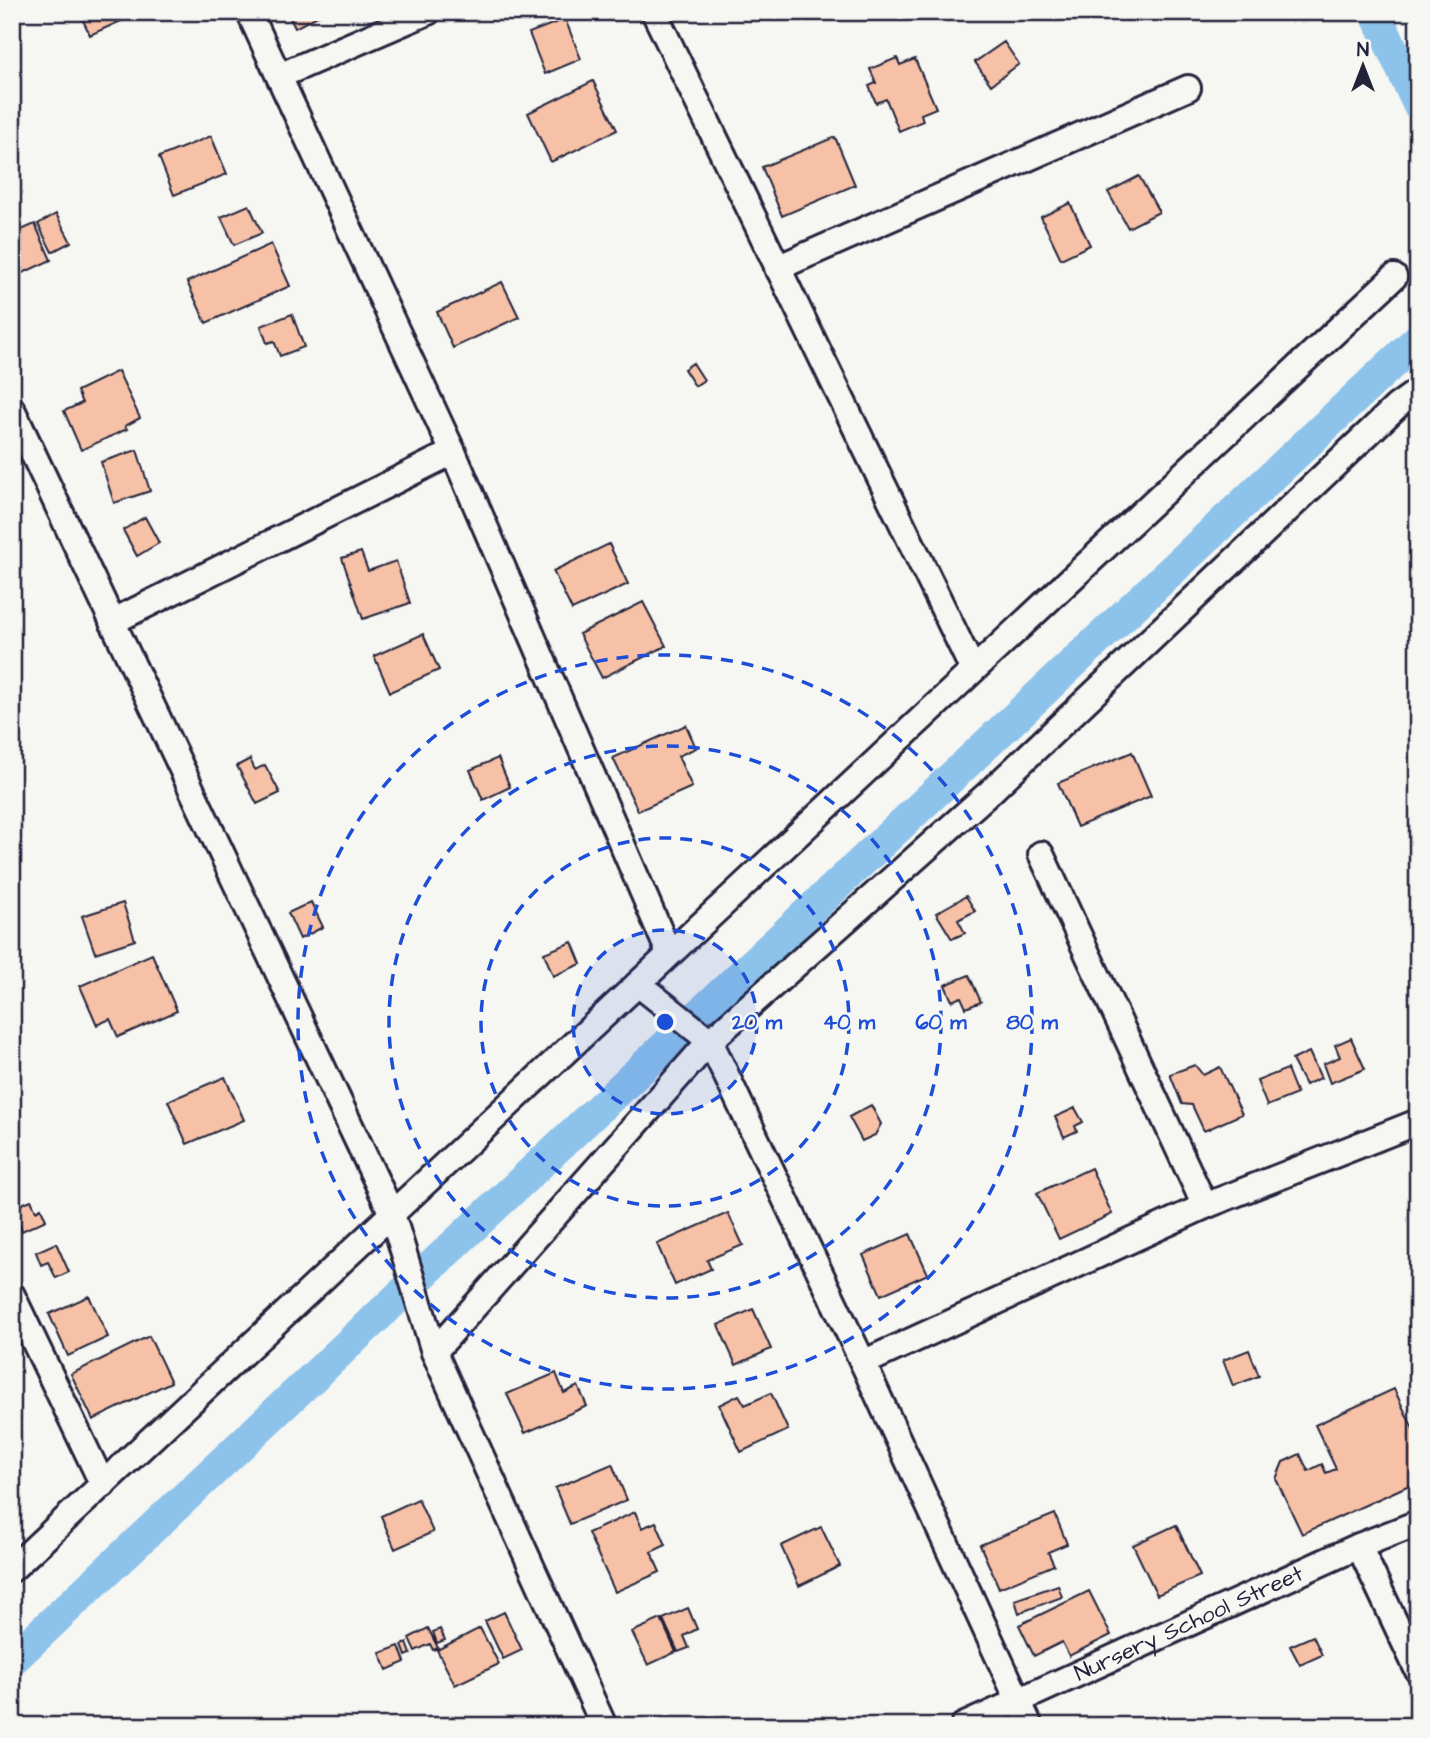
<svg xmlns="http://www.w3.org/2000/svg" width="1430" height="1738" viewBox="0 0 1430 1738" font-family="'Architects Daughter',sans-serif">
<style>
.lines{fill:none;stroke-linecap:round;stroke-linejoin:round}
.canal{stroke:#8dc3eb;stroke-width:32}
.building{fill:#f6c1a7;stroke:#22223b;stroke-width:2}
.street-casing{stroke:#22223b;stroke-width:30}
.street{stroke:#f6f6f2;stroke-width:24}
.ring{fill:none;stroke:#1d4ed8;stroke-width:3.5;stroke-dasharray:12 9}
.labels{text-anchor:middle;dominant-baseline:central;stroke-width:5;stroke-linejoin:round;paint-order:stroke}
.street-label{font-size:23px;fill:#22223b;stroke:#f6f6f2}
.centre{fill:#1d4ed8;stroke:#f6f6f2;stroke-width:3.5}
.ring-label{font-size:21px;text-anchor:middle;font-weight:bold;fill:#1d4ed8;stroke:#f6f6f2;stroke-width:5;stroke-linejoin:round;paint-order:stroke}
</style>
<rect width="100%" height="100%" fill="#f6f6f2"/>
<filter id="ink" filterUnits="userSpaceOnUse"><feTurbulence type="fractalNoise" baseFrequency=".0143" numOctaves="2"/><feDisplacementMap in="SourceGraphic" scale="14" xChannelSelector="R" yChannelSelector="G"/><feConvolveMatrix kernelMatrix="1 2 1 2 8 2 1 2 1" color-interpolation-filters="sRGB"/></filter>
<g filter="url(#ink)">
<g class="lines">
<path class="canal" d="M1375 12 1418 104
M12 1660 1418 339"/>
</g>
<path class="building" d="M79 12H141L90 35Z
M287 12H325L295 28Z
M565 19 581 59 545 74 529 33Z
M1004 42 1019 64 991 85 975 62Z
M897 58 900 65 915 59 936 108 921 114 923 121 899 131 886 99 876 103 869 86 876 83 870 69Z
M593 81 617 130 551 162 528 113Z
M211 136 227 174 174 195 159 157Z
M835 137 855 185 782 216 762 167Z
M1139 176 1159 212 1128 228 1108 192Z
M1070 203 1090 245 1061 259 1041 217Z
M249 205 262 233 234 245 221 217Z
M56 214 71 242 52 252 38 224Z
M35 224 51 260 12 278V234Z
M271 244 290 286 206 323 187 282Z
M502 282 519 317 453 348 437 312Z
M292 314 304 347 280 356 274 341 267 343 261 326Z
M693 363 704 380 695 386 684 369Z
M118 371 140 418 125 426 127 429 81 450 64 411 82 403 77 391Z
M137 450 150 491 114 503 101 462Z
M145 517 159 543 137 556 123 530Z
M609 544 628 584 572 610 553 571Z
M361 552 368 571 396 561 410 603 363 619 342 558Z
M643 602 666 646 602 678 579 634Z
M423 634 439 670 390 692 374 656Z
M686 725 696 748 678 756 692 787 638 811 613 758Z
M1132 752 1151 796 1077 827 1058 783Z
M498 758 510 787 483 800 470 770Z
M250 759 255 770 265 765 280 793 257 804 237 766Z
M966 896 975 911 958 920 965 933 952 939 936 913Z
M311 902 323 927 300 939 288 913Z
M123 903 135 940 95 953 82 916Z
M572 942 581 964 553 976 544 953Z
M152 954 177 1011 118 1037 110 1019 97 1025 80 986Z
M969 975 981 1002 966 1008 961 997 952 1001 945 985Z
M1351 1038 1365 1069 1330 1083 1323 1064 1340 1057 1335 1045Z
M1309 1052 1321 1078 1305 1085 1292 1060Z
M1195 1065 1203 1075 1220 1067 1242 1114 1204 1131 1192 1105 1182 1104 1170 1074Z
M1287 1069 1297 1094 1267 1106 1257 1081Z
M225 1077 244 1120 187 1144 168 1101Z
M871 1105 881 1124 875 1135 862 1141 849 1117Z
M1075 1108 1083 1122 1075 1126 1077 1131 1064 1137 1055 1117Z
M1091 1168 1112 1214 1059 1239 1037 1193Z
M31 1200 36 1211 41 1208 46 1220 22 1231 12 1208Z
M728 1213 743 1245 707 1260 711 1269 675 1285 657 1244Z
M910 1234 928 1274 881 1295 863 1255Z
M56 1243 69 1272 56 1278 48 1262 41 1265 36 1252Z
M89 1296 108 1337 68 1356 49 1314Z
M753 1309 771 1349 736 1365 718 1325Z
M149 1336 171 1382 93 1420 71 1374Z
M1249 1350 1259 1376 1233 1386 1223 1360Z
M556 1373 564 1393 578 1386 587 1406 525 1433 507 1394Z
M1394 1389 1418 1439V1481L1302 1534 1276 1479 1283 1462 1300 1454 1308 1471 1322 1464 1326 1473 1336 1469 1315 1425Z
M771 1393 788 1430 741 1452 719 1405 739 1395 745 1405Z
M612 1464 627 1500 570 1524 555 1488Z
M418 1499 433 1532 395 1549 381 1516Z
M635 1512 642 1528 656 1522 666 1545 651 1552 660 1572 615 1592 588 1533Z
M1055 1514 1067 1544 1048 1552 1054 1565 999 1588 980 1545Z
M1176 1525 1200 1576 1157 1595 1133 1545Z
M821 1527 840 1566 799 1586 781 1546Z
M1058 1585 1062 1597 1019 1613 1015 1600Z
M1089 1591 1111 1635 1069 1656 1062 1642 1034 1656 1019 1625Z
M688 1608 697 1629 684 1636 689 1648 678 1652 663 1619Z
M504 1612 522 1650 503 1659 485 1621Z
M661 1619 676 1652 648 1665 632 1632Z
M428 1628 438 1648 433 1650 430 1644 415 1651 409 1638Z
M480 1628 499 1664 455 1685 437 1650Z
M440 1629 445 1640 437 1643 433 1632Z
M1313 1636 1322 1655 1300 1665 1290 1646Z
M407 1643 411 1654 406 1656 402 1645Z
M399 1646 405 1662 387 1670 380 1653Z
M1331 1718 1334 1726H1313Z"/>
<g class="lines">
<defs>
<g id="street">
<path d="M249 12 453 452 669 953"/>
<path d="M654 12 973 670"/>
<path d="M279 76 428 12"/>
<path d="M777 268 1188 88"/>
<path d="M12 409 392 1214 434 1352 604 1726"/>
<path d="M112 622 453 452"/>
<path d="M1041 854 1205 1206"/>
<path d="M638 984 710 1041 863 1363 1030 1726"/>
<path d="M12 1295 103 1485"/>
<path d="M434 1352 710 1041 990 792 1397 406 1418 391"/>
<path d="M863 1363 1205 1206 1418 1122"/>
<path d="M1359 1546 1418 1671"/>
<path d="M12 1569 1394 277"/>
<path id="s1" d="M963 1726 1359 1546 1418 1523"/>
</g>
</defs>
<use href="#street" class="street-casing"/>
<use href="#street" class="street"/>
</g>
</g>
<circle cx="665" cy="1022" r="92" fill="#1d4ed8" fill-opacity=".12"/>
<g class="ring">
<circle cx="665" cy="1022" r="92"/>
<circle cx="665" cy="1022" r="184"/>
<circle cx="665" cy="1022" r="276"/>
<circle cx="665" cy="1022" r="367"/>
</g>
<g class="labels">
<g class="street-label">
<text stroke="none"><textPath href="#s1" startOffset="248">Nursery School Street</textPath></text>
</g>
</g>
<circle cx="665" cy="1022" r="10" class="centre"/>
<g class="ring-label">
<text x="757" y="1029">20 m</text>
<text x="849" y="1029">40 m</text>
<text x="941" y="1029">60 m</text>
<text x="1032" y="1029">80 m</text>
</g>
<rect width="1430" height="1738" fill="none" stroke="#f6f6f2" stroke-width="42"/>
<rect x="21" y="21" width="1388" height="1696" fill="none" stroke="#22223b" stroke-width="2.5" filter="url(#ink)"/>
<g transform="translate(1363 66)" stroke="#f6f6f2" stroke-width="5" paint-order="stroke">
<path d="M0-5L12 26L0 18L-12 26Z" fill="#22223b"/>
<text y="-10" font-size="19" font-weight="bold" text-anchor="middle" fill="#22223b">N</text>
</g>
</svg>
